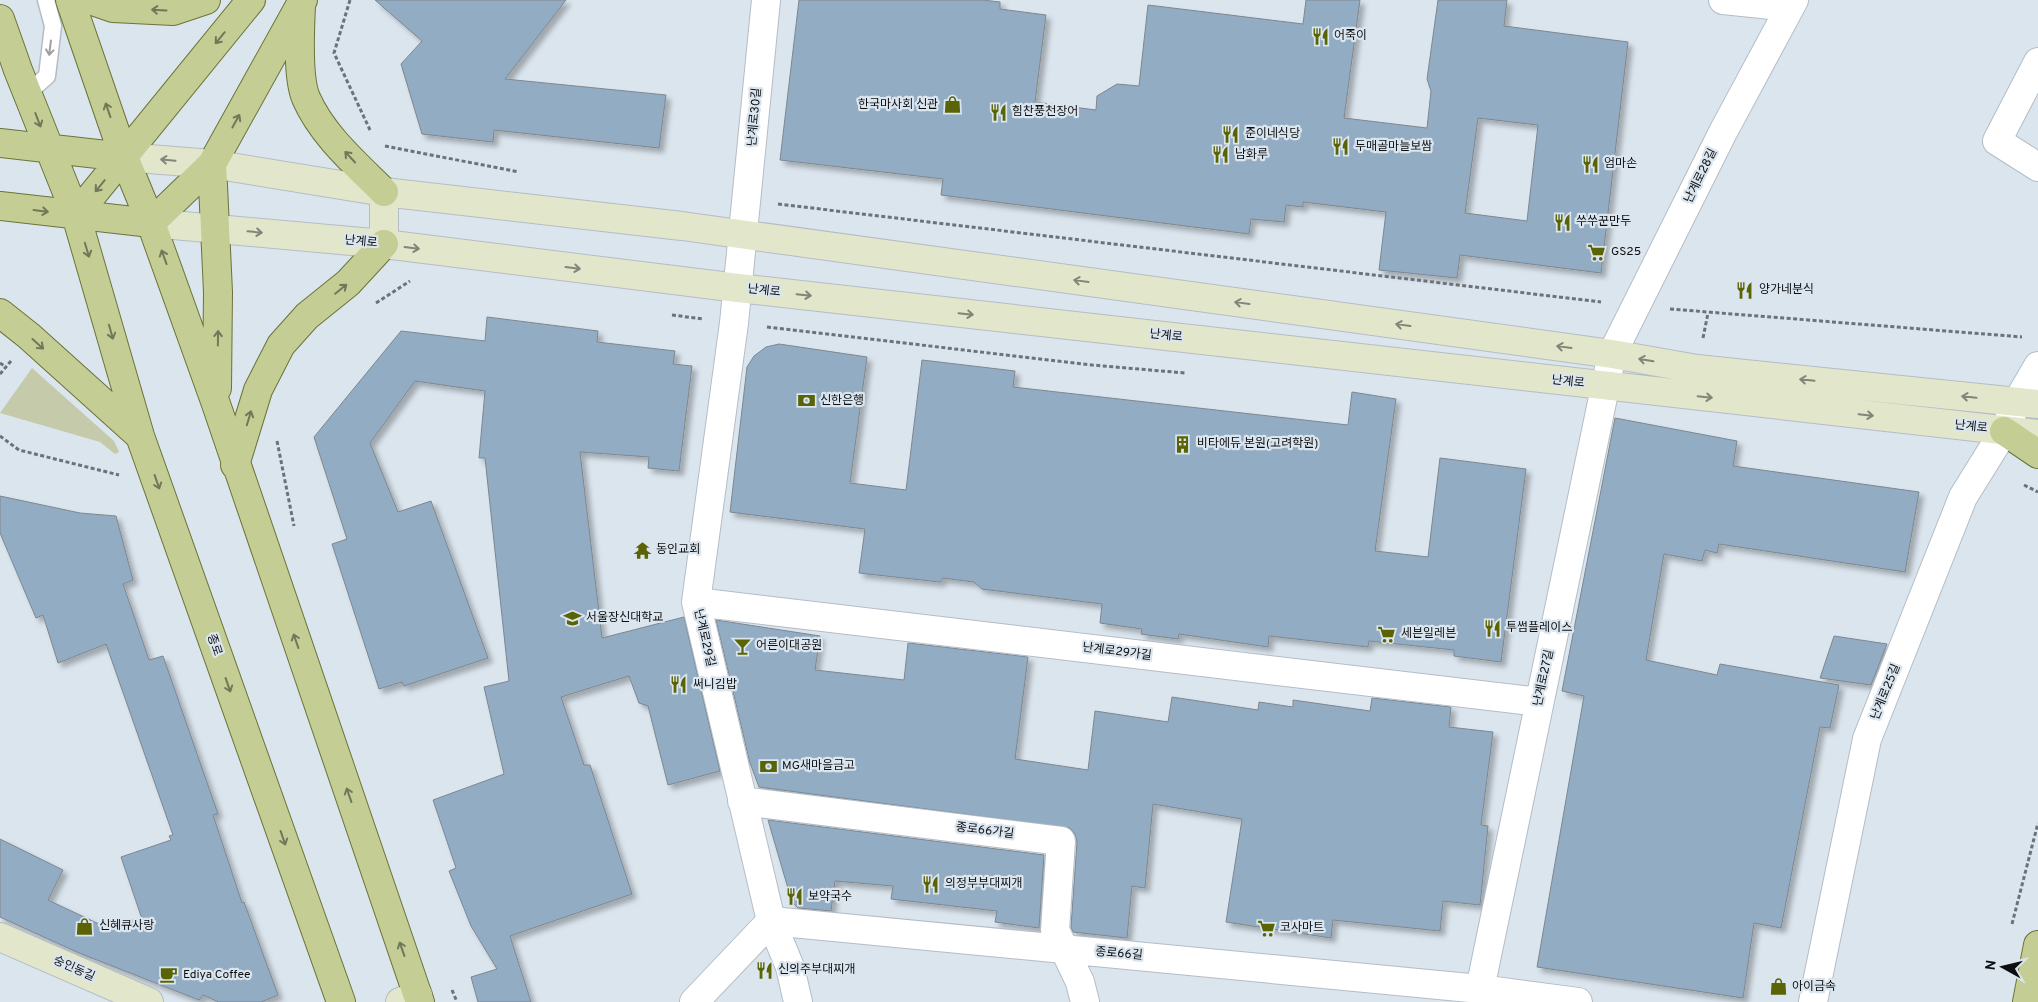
<svg xmlns="http://www.w3.org/2000/svg" width="2038" height="1002" viewBox="0 0 2038 1002" font-family="Overpass,'Noto Sans KR',sans-serif">
<style>
.green{fill:#c4caaa}
.building{fill:#92acc3;stroke:#7e878f;fill-rule:evenodd;filter:url(#shadow)}
.lines{fill:none;stroke-linecap:round;stroke-linejoin:round}
.lane-casing{stroke:#b4bdc6;stroke-width:19}
.street-casing{stroke:#b4bdc6;stroke-width:30}
.secondary-casing{stroke:#b4bdc6;stroke-width:30}
.primary-casing{stroke:#6a7438;stroke-width:30}
.path{stroke:#6c7278;stroke-width:3;stroke-dasharray:4 2.5;stroke-linecap:butt}
.lane{stroke:#fff;stroke-width:16}
.street{stroke:#fff;stroke-width:28}
.secondary{stroke:#e2e6ca;stroke-width:28}
.primary{stroke:#c4cd94;stroke-width:28}
.oneway{stroke:#71785a}
.oneway2{stroke:#9e9fa0}
.oneway3{stroke:#828577}
.labels{text-anchor:middle;dominant-baseline:central;stroke-width:4.5;stroke-linejoin:round;paint-order:stroke}
.poi-label{font-size:12px;fill:#0c0f12;stroke:#dbe5ee;text-anchor:start}
.street-label{font-size:12px;fill:#0c0f12;stroke:#dbe5ee}
</style>
<defs>
<filter id="shadow"><feDropShadow dx="4.5" dy="4.5" stdDeviation="2.5" flood-color="#0004"/></filter>
</defs>
<rect width="100%" height="100%" fill="#dbe5ee"/>
<path class="green" d="M32 368 114 441 119 452 115 454 100 442 0 413Z"/>
<path class="building" d="M375 0H566L505 79 666 95 659 148 494 130 493 142 422 134 401 64 422 41Z
M799 0H983L1000 2V9L1046 15 1035 102 1096 110 1097 96 1117 84 1139 86 1148 5 1303 24 1306 0H1360L1344 118 1427 128 1431 91 1427 79 1438 0H1507L1504 26 1628 42 1601 273 1460 255 1457 278 1379 270 1386 212 1303 202V207L1286 205 1284 222 1251 219 1249 234 941 195 943 179 780 160ZM1478 118 1538 125 1527 221 1465 213Z
M487 317 598 331 597 342 675 351 673 364 692 366 679 471 648 468 649 457 580 452 602 638 684 617 720 771 668 785 648 706 639 703 629 676 561 697 584 765H590L632 894 510 936 531 1002H478L471 977 497 969 471 926 449 871 456 868 433 800 504 774 484 687 509 681 485 458H479L485 391 415 381 370 443 398 512 431 501 488 658 404 686 402 682 379 689 332 544 347 539 314 437 401 331 485 341Z
M779 344 867 357 850 483 906 490 922 360 1015 371 1013 387 1348 425 1352 392 1396 399 1375 551 1428 557 1440 458 1526 469 1501 662 1454 656V650L1369 641 1368 647 1269 636 1268 647 1179 634 1178 639 1141 634 1142 629 1100 623 1102 604 982 589 974 582 943 578 940 582 859 573 865 529 730 512 747 367 754 356 766 347Z
M1615 418 1737 441 1733 466 1919 492 1905 572 1719 544 1717 553 1705 550 1702 561 1664 554 1646 660 1717 675 1720 664 1839 685 1830 728 1820 727 1781 928 1754 923 1743 998 1537 967 1584 696 1562 691Z
M0 496 80 513 116 516 133 580 123 584 149 660 163 656 218 814 213 815 242 903 244 902 278 995 261 1002H219L203 995 199 1000 79 953 0 917V839L63 870 48 900 99 924 142 919 121 857 171 840 169 836 173 835 106 644 58 663 43 615 36 618 0 533Z
M716 620 820 636 815 670 904 680 908 643 1028 657 1015 759 1088 770 1095 711 1168 722 1172 697 1258 710 1259 702 1293 707V700L1370 711 1372 698 1451 707 1449 727 1493 732 1481 825 1488 826 1480 905 1443 901 1440 931 1333 920 1331 938 1226 922 1242 819 1153 804 1145 888 1132 886 1127 938 1073 932 1071 927 1077 842 1075 834 1070 828 759 787 750 763Z
M1834 636 1887 644 1871 685 1820 678Z
M768 820 1044 855 1039 928 995 922 997 911 891 899 893 886 835 881 831 911 798 908 792 902Z"/>
<g class="lines">
<defs>
<path id="lane" d="M28 93 47 76 53 26 46 0"/>
<path id="street" d="M766 0 734 323 696 602 771 921 790 967 798 1002
M1723 0 1790 7
M2038 62 1997 141 2038 167
M696 602 1539 702
M742 801 1061 841 1055 930 1080 982 1085 1002
M694 1002 771 921 1480 989 1578 1002
M1481 1002 1480 989 1612 354 1723 132 1794 0
M1813 1002 1867 739 1963 497 2004 431 2017 402 2038 366"/>
<path id="secondary" d="M124 157 212 164 384 192 682 226 1612 354 1697 369 2038 404
M151 223 384 244 738 288 2038 434
M384 244V192
M0 937 149 1002
M400 1002 418 995"/>
<path id="primary" d="M70 0 124 157 151 223 216 404 420 1002
M90 0 113 8 173 11 206 0
M301 6C300 29 297 77 306 98 322 135 356 164 384 192
M0 19 18 70 76 215 140 436 341 1002
M0 143 124 157
M212 164 218 292 217 388
M0 206 151 223
M76 215 251 0
M151 223 212 164 303 0
M0 313 29 336 140 436
M2004 431 2038 454
M235 465 258 390 281 345 307 316 348 283 384 244
M2027 1002 2038 945"/>
</defs>
<use href="#lane" class="lane-casing"/>
<use href="#street" class="street-casing"/>
<use href="#secondary" class="secondary-casing"/>
<use href="#primary" class="primary-casing"/>
<path class="path" d="M350 0 334 53 370 130
M385 146 519 172
M778 204 1601 302
M376 303 410 281
M1670 309 2022 337
M672 315 703 319
M767 327 1092 365 1185 373
M1703 338 1708 313
M0 363 6 367
M0 374 11 361
M0 436 19 450 119 475
M277 441 294 526
M2024 485 2038 492
M2012 924 2038 823
M452 990 457 1002"/>
<use href="#lane" class="lane"/>
<use href="#street" class="street"/>
<use href="#secondary" class="secondary"/>
<use href="#primary" class="primary"/>
</g>
<defs><path id="oneway-shaft" d="M-6 0H5M1.5-3L5.5 0L1.5 3" fill="none" stroke-width="1.6" stroke-linecap="round" stroke-linejoin="round" transform="scale(1.25)"/></defs>
<g class="oneway">
<use href="#oneway-shaft" transform="translate(159 10) rotate(-177)"/>
<use href="#oneway-shaft" transform="translate(220 38) rotate(129)"/>
<use href="#oneway-shaft" transform="translate(108 110) rotate(-109)"/>
<use href="#oneway-shaft" transform="translate(38 120) rotate(69)"/>
<use href="#oneway-shaft" transform="translate(236 121) rotate(-61)"/>
<use href="#oneway-shaft" transform="translate(350 157) rotate(-133)"/>
<use href="#oneway-shaft" transform="translate(100 186) rotate(129)"/>
<use href="#oneway-shaft" transform="translate(41 211) rotate(7)"/>
<use href="#oneway-shaft" transform="translate(87 250) rotate(73)"/>
<use href="#oneway-shaft" transform="translate(164 257) rotate(-110)"/>
<use href="#oneway-shaft" transform="translate(341 289) rotate(-39)"/>
<use href="#oneway-shaft" transform="translate(111 332) rotate(74)"/>
<use href="#oneway-shaft" transform="translate(218 338) rotate(-89)"/>
<use href="#oneway-shaft" transform="translate(38 344) rotate(42)"/>
<use href="#oneway-shaft" transform="translate(249 418) rotate(-73)"/>
<use href="#oneway-shaft" transform="translate(157 482) rotate(71)"/>
<use href="#oneway-shaft" transform="translate(296 641) rotate(-109)"/>
<use href="#oneway-shaft" transform="translate(228 685) rotate(71)"/>
<use href="#oneway-shaft" transform="translate(349 795) rotate(-109)"/>
<use href="#oneway-shaft" transform="translate(283 838) rotate(71)"/>
<use href="#oneway-shaft" transform="translate(402 949) rotate(-109)"/>
</g>
<use class="oneway2" href="#oneway-shaft" transform="translate(50 48) rotate(97)"/>
<g class="oneway3">
<use href="#oneway-shaft" transform="translate(168 160) rotate(-175)"/>
<use href="#oneway-shaft" transform="translate(255 232) rotate(6)"/>
<use href="#oneway-shaft" transform="translate(412 248) rotate(7)"/>
<use href="#oneway-shaft" transform="translate(573 268) rotate(7)"/>
<use href="#oneway-shaft" transform="translate(1081 281) rotate(-172)"/>
<use href="#oneway-shaft" transform="translate(804 295) rotate(6)"/>
<use href="#oneway-shaft" transform="translate(1242 303) rotate(-172)"/>
<use href="#oneway-shaft" transform="translate(966 314) rotate(6)"/>
<use href="#oneway-shaft" transform="translate(1403 325) rotate(-172)"/>
<use href="#oneway-shaft" transform="translate(1564 347) rotate(-172)"/>
<use href="#oneway-shaft" transform="translate(1646 360) rotate(-170)"/>
<use href="#oneway-shaft" transform="translate(1807 380) rotate(-174)"/>
<use href="#oneway-shaft" transform="translate(1705 397) rotate(6)"/>
<use href="#oneway-shaft" transform="translate(1969 397) rotate(-174)"/>
<use href="#oneway-shaft" transform="translate(1866 415) rotate(6)"/>
</g>
<defs>
<symbol id="restaurant-bare" viewBox="-9 -9 18 18"><path d="M-5-6h1v4h1v-4h1v4h1v-4h1v5L-1.5 .5V6h-2V.5L-5-1ZM5-6V6H3V1.5H1.5Q1.5-4 5-6Z" fill="#5a6405" stroke="#dbe5ee" stroke-width="2.5" paint-order="stroke"/></symbol>
<symbol id="shop-bare" viewBox="-9 -9 18 18"><path d="M-5-2.5h2.3a2.7 3.5 0 0 1 5.4 0H5L5.5 6h-11ZM-1.5-2.5h3a1.5 2.3 0 0 0-3 0Z" fill="#5a6405" stroke="#dbe5ee" stroke-width="2.5" paint-order="stroke"/></symbol>
<symbol id="supermarket-bare" viewBox="-9 -9 18 18"><path d="M-6-5.5h2.5l.6 2H6L4.5 2H-2.5L-4.4-4H-6ZM-1.5 3.2a1.3 1.3 0 1 0 .1 0ZM3 3.2a1.3 1.3 0 1 0 .1 0Z" fill="#5a6405" stroke="#dbe5ee" stroke-width="2.5" paint-order="stroke"/></symbol>
<symbol id="bank-bare" viewBox="-9 -9 18 18"><path d="M-6-4H6V4H-6ZM0-2.3a2.3 2.3 0 1 0 0 4.6a2.3 2.3 0 1 0 0-4.6Z" fill="#5a6405" stroke="#dbe5ee" stroke-width="2.5" paint-order="stroke"/></symbol>
<symbol id="building-bare" viewBox="-9 -9 18 18"><path d="M-4-6H4V6H1V3H-1V6H-4ZM-2.5-4.3h1.7v1.8h-1.7ZM.8-4.3h1.7v1.8H.8ZM-2.5-1h1.7V.8h-1.7ZM.8-1h1.7V.8H.8Z" fill="#5a6405" stroke="#dbe5ee" stroke-width="2.5" paint-order="stroke"/></symbol>
<symbol id="temple-bare" viewBox="-9 -9 18 18"><path d="M0-6L5-2H3V0L6.5 2.5H4V6H1.5V3h-3V6H-4V2.5H-6.5L-3 0V-2H-5Z" fill="#5a6405" stroke="#dbe5ee" stroke-width="2.5" paint-order="stroke"/></symbol>
<symbol id="university-bare" viewBox="-9 -9 18 18"><path d="M0-5L7-2L0 1L-7-2ZM-4 1L0 2.5L4 1V4Q0 6-4 4Z" fill="#5a6405" stroke="#dbe5ee" stroke-width="2.5" paint-order="stroke"/></symbol>
<symbol id="bar-bare" viewBox="-9 -9 18 18"><path d="M-6-5H6L.8 .8V4.5H3.5V6h-7V4.5H-.8V.8Z" fill="#5a6405" stroke="#dbe5ee" stroke-width="2.5" paint-order="stroke"/></symbol>
<symbol id="cafe-bare" viewBox="-9 -9 18 18"><path d="M-5.5-4.5H6V0H3Q3 3.5 0 3.5H-2.5Q-5.5 3.5-5.5 0ZM3-3.2v2h1.7v-2ZM-6 4.5H4V6H-6Z" fill="#5a6405" stroke="#dbe5ee" stroke-width="2.5" paint-order="stroke"/></symbol>
</defs>
<g fill-rule="evenodd">
<use href="#restaurant-bare" x="1308" y="24" width="25" height="25"/>
<use href="#shop-bare" x="940" y="92" width="25" height="25"/>
<use href="#restaurant-bare" x="986" y="100" width="25" height="25"/>
<use href="#restaurant-bare" x="1218" y="122" width="25" height="25"/>
<use href="#restaurant-bare" x="1328" y="134" width="25" height="25"/>
<use href="#restaurant-bare" x="1208" y="142" width="25" height="25"/>
<use href="#restaurant-bare" x="1578" y="152" width="25" height="25"/>
<use href="#restaurant-bare" x="1550" y="210" width="25" height="25"/>
<use href="#supermarket-bare" x="1584" y="240" width="25" height="25"/>
<use href="#restaurant-bare" x="1732" y="278" width="25" height="25"/>
<use href="#bank-bare" x="794" y="388" width="25" height="25"/>
<use href="#building-bare" x="1170" y="432" width="25" height="25"/>
<use href="#temple-bare" x="630" y="538" width="25" height="25"/>
<use href="#university-bare" x="560" y="606" width="25" height="25"/>
<use href="#restaurant-bare" x="1480" y="616" width="25" height="25"/>
<use href="#supermarket-bare" x="1374" y="622" width="25" height="25"/>
<use href="#bar-bare" x="730" y="634" width="25" height="25"/>
<use href="#restaurant-bare" x="666" y="672" width="25" height="25"/>
<use href="#bank-bare" x="756" y="754" width="25" height="25"/>
<use href="#restaurant-bare" x="918" y="872" width="25" height="25"/>
<use href="#restaurant-bare" x="782" y="884" width="25" height="25"/>
<use href="#shop-bare" x="72" y="914" width="25" height="25"/>
<use href="#supermarket-bare" x="1254" y="916" width="25" height="25"/>
<use href="#restaurant-bare" x="752" y="958" width="25" height="25"/>
<use href="#cafe-bare" x="156" y="962" width="25" height="25"/>
<use href="#shop-bare" x="1766" y="974" width="25" height="25"/>
</g>
<g class="labels">
<g class="poi-label">
<text x="1334" y="36">어죽이</text>
<text x="938" y="105" text-anchor="end">한국마사회 신관</text>
<text x="1012" y="112">힘찬풍천장어</text>
<text x="1245" y="134">준이네식당</text>
<text x="1355" y="147">두매골마늘보쌈</text>
<text x="1235" y="155">남화루</text>
<text x="1604" y="164">엄마손</text>
<text x="1576" y="222">쑤쑤꾼만두</text>
<text x="1611" y="252">GS25</text>
<text x="1759" y="290">양가네분식</text>
<text x="820" y="401">신한은행</text>
<text x="1197" y="444">비타에듀 본원(고려학원)</text>
<text x="656" y="550">동인교회</text>
<text x="586" y="618">서울장신대학교</text>
<text x="1506" y="628">투썸플레이스</text>
<text x="1401" y="634">세븐일레븐</text>
<text x="756" y="646">어른이대공원</text>
<text x="693" y="685">써니김밥</text>
<text x="782" y="766">MG새마을금고</text>
<text x="945" y="884">의정부부대찌개</text>
<text x="808" y="897">보약국수</text>
<text x="99" y="926">신혜큐사랑</text>
<text x="1280" y="928">코사마트</text>
<text x="778" y="970">신의주부대찌개</text>
<text x="183" y="975">Ediya Coffee</text>
<text x="1792" y="987">아이금속</text>
</g>
<g class="street-label">
<text transform="translate(755 117) rotate(-85)">난계로30길</text>
<text transform="translate(1701 176) rotate(-64)">난계로28길</text>
<text transform="translate(361 242) rotate(5)">난계로</text>
<text transform="translate(764 291) rotate(6)">난계로</text>
<text transform="translate(1166 336) rotate(6)">난계로</text>
<text transform="translate(1568 382) rotate(6)">난계로</text>
<text transform="translate(1971 427) rotate(6)">난계로</text>
<text transform="translate(704 638) rotate(77)">난계로29길</text>
<text transform="translate(214 645) rotate(71)">종로</text>
<text transform="translate(1117 652) rotate(7)">난계로29가길</text>
<text transform="translate(1544 678) rotate(-78)">난계로27길</text>
<text transform="translate(1886 692) rotate(-68)">난계로25길</text>
<text transform="translate(985 831) rotate(7)">종로66가길</text>
<text transform="translate(1119 954) rotate(5)">종로66길</text>
<text transform="translate(74 969) rotate(24)">숭인동길</text>
</g>
</g>
<g transform="translate(2003 967) rotate(278)" stroke="#dbe5ee" stroke-width="4" paint-order="stroke">
<path d="M0-4L9 19L0 12L-9 19Z" fill="#0c0f12"/>
<text y="-8" font-size="14" font-weight="bold" text-anchor="middle" fill="#0c0f12">N</text>
</g>
</svg>
